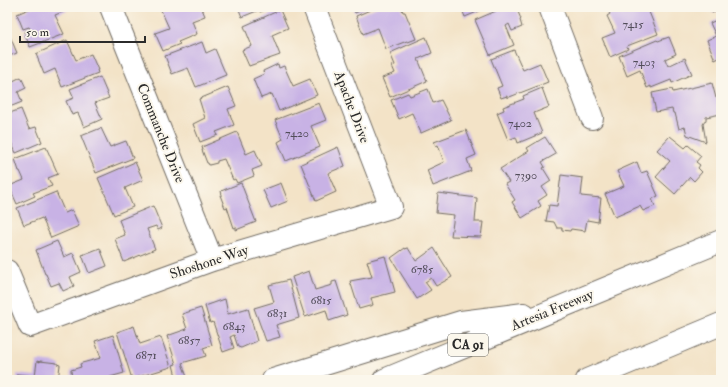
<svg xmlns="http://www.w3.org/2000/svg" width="728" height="387" viewBox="0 0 728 387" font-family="'IM FELL Double Pica',serif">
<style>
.building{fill:#c8b2e5}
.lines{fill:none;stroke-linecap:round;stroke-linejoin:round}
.minor-casing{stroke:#716b62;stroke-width:24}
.highway-casing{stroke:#716b62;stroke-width:24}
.minor{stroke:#fff;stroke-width:22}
.highway{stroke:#fff;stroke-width:22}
.labels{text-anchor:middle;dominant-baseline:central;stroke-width:4;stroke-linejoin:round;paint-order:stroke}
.number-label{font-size:12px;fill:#524d5a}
.shield{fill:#fbf7ec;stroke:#696865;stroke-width:1}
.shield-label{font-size:13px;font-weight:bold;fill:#2b2b2b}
.street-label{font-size:14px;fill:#2b2b2b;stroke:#fbf7ec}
</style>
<rect width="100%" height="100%" fill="#fbf7ec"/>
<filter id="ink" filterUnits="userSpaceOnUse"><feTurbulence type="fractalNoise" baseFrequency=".025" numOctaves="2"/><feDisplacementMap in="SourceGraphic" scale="8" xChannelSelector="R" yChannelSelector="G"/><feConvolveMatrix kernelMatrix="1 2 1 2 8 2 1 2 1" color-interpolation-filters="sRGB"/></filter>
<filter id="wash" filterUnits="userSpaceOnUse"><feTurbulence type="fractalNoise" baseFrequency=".012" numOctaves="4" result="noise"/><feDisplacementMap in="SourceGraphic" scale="16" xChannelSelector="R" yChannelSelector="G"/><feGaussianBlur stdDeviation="0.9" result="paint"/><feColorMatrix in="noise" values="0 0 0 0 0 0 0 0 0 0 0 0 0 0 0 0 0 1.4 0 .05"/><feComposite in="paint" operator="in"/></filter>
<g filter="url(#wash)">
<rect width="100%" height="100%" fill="#f3e3c7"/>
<g id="blocks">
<path class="building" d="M27 7H70V9L55 15 64 34 30 47 24 32 30 29 29 27 23 29 17 14 29 9Z
M163 7H203L204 8 202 9 205 16 192 21 197 34 178 42 180 44 163 51 155 33 169 28 160 8Z
M238 7H273L260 12 259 10 242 17Z
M353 7H369L355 13Z
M377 7H401L403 12H405L416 39 408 42 407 41 386 49 378 28 363 34 356 16Z
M461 7H489L465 17Z
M497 7H516L521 19 520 20 522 27 512 31 509 24 506 26 514 45 490 55 475 20 496 11 495 8Z
M621 7H647L658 34 627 46 628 49 610 57 602 38 615 33 607 16 610 14 609 12Z
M710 7H721V10L712 13Z
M280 10 288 28 272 35 280 55 249 66 242 50 252 46 244 26Z
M721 18V57L715 60 707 40 716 36 710 23Z
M7 29 17 53 7 57Z
M426 37 432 53 418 59 427 81 390 97 382 78 395 73 392 66 395 65 390 53Z
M669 37 676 54 665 59 668 66 685 58 692 74 672 83 671 80 651 88V86L647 88 640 70 627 76 619 56 657 40 658 41Z
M67 40 76 60 91 54 98 70H97L98 73 62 87 55 69 44 74 36 54Z
M202 42 206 53 215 49 226 75 196 87 188 68 172 74 165 56Z
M514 50 523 70 540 63 548 82 507 98V96L501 98 497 88 502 86 491 59Z
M278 64 279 68 284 66 293 86 310 79 317 95 279 111 272 94 261 98 253 79 264 74 263 71Z
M7 65 13 81 21 77 26 88 18 92 22 102 7 108Z
M100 77 109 98 95 103 102 119 84 127 78 113 72 115 66 101 74 98 70 89Z
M712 83 716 98H718L721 114 706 117V120L703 124 706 142 687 135 685 127 679 129 675 113H673L672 109 656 112 652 93 672 89 673 92Z
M228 87 236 106 228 109 234 125 216 132 218 135 200 142 193 124 205 118 199 99Z
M542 88 549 107 534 113 542 133 518 143 516 137 508 140 497 113 504 110 503 107 524 99 523 96Z
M428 89 433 103 441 100 451 120 421 133 412 113 399 119 391 100 408 93 410 96Z
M319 103 326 120 311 126 320 147 286 161 278 142 283 139 275 120Z
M21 109 29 129 36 127 42 142 16 153 7 133V114Z
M101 128 110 147 126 141 133 158 96 173 81 136Z
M466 130 476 155 467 159 471 171 433 186 427 170 444 162 438 145 436 146 434 142Z
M237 132 246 154 255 150 262 166 252 170 254 176 237 183 235 179 233 180 224 159 217 161V163L209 165 208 163H207L202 150H203L202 147Z
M670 136 685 148 688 145 701 156 696 162 700 165 698 168 702 172 694 181 690 177 675 194 656 177 670 161 657 150Z
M545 137 556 154 542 162 545 167 543 168 551 181 542 187 547 195 538 201 541 206 522 218 512 202 515 200 505 184 509 182 500 169 529 151 527 148Z
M46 147 58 174 48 178 52 186 33 193 35 196 17 204 9 186 24 180 20 171H19L15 159Z
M338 147 345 166 328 173 336 192 316 201 301 164Z
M135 162 143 180 125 188 133 207 114 215 98 178Z
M637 162 641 173 647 171 658 196 652 199 655 206 643 211 640 206 615 217 605 194 624 186 617 171Z
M561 175 583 178 581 196 601 198 598 222 587 220 585 231 571 229 570 231 562 230V228H557L554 222 546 221 549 205 557 206Z
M241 183 256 222 236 230V227L234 228 227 207 225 208 220 195H222L221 191Z
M281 183 288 201 271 208 263 190Z
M56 192 65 213 72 210 79 226 51 238 42 218 24 225 17 208Z
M438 193 477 198 475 222H483L481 237 451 236 454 215 436 213Z
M153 206 162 228 158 230 156 226 147 229 155 249 124 262 115 239 125 235 119 220Z
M57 241 64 257 73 253 81 272 70 277 74 286 63 291 59 283 51 286 46 274H45L36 250Z
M100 248 107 266 89 273 82 255Z
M405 248V249L408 248 416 261 434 248 452 277 436 286 431 278 425 282 431 290 417 299 391 258Z
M385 256 395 292 371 298 373 305 359 309 350 281 372 277 367 261Z
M309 271 315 290 332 285V282L336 281 347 315 329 321 326 310 305 317 292 277Z
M289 280 299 318 276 325 280 337 266 341 254 308 274 302 269 285Z
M225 299 228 314 248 308 257 341 241 348 238 347 234 335 230 337 234 348 223 352 213 322 210 323 205 306Z
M201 308 212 345 203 348 206 356 182 363 187 377 177 380 173 365 176 364 167 336 187 329 182 314Z
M134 326 140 344 161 337 171 367 132 379 117 332Z
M113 335 124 373 110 377 111 380H72L71 370 81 367 80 364 82 363 101 358 95 341Z
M37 361 40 362V361L57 363V364L60 365 58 380H17V374L35 376Z"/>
</g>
</g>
<g filter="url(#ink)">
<use href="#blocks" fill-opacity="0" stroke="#716b62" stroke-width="1"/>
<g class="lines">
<defs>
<path id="minor" d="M111 7 212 260
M550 7 592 118
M7 271 30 326 212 260 391 207 314 7"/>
<path id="highway" d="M273 380 461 322 524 314
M384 380 721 241
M587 380 721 324"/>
</defs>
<use href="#minor" class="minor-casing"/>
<use href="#highway" class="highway-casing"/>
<use href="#minor" class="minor"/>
<use href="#highway" class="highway"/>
</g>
</g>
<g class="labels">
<g class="number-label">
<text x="633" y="24">7415</text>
<text x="644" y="62">7403</text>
<text x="520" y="123">7402</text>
<text x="297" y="133">7420</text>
<text x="526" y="175">7390</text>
<text x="422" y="269">6785</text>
<text x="321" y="300">6815</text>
<text x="277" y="313">6831</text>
<text x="234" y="326">6843</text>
<text x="189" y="340">6857</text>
<text x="146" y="355">6871</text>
</g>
<rect class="shield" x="448" y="334" width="40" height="22" rx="3"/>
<g class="shield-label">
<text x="468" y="345">CA 91</text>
</g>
<g class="street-label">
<text transform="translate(352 107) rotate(69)">Apache Drive</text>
<text transform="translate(161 133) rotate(68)">Commanche Drive</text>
<text transform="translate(209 262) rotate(-18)">Shoshone Way</text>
<text transform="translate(552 310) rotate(-22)">Artesia Freeway</text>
</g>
</g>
<rect width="728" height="387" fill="none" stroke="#fbf7ec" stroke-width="24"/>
<path d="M20 36v6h125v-6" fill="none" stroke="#2b2b2b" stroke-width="2"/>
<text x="26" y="36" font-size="12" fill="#2b2b2b" stroke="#fbf7ec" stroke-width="3" paint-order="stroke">50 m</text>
</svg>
